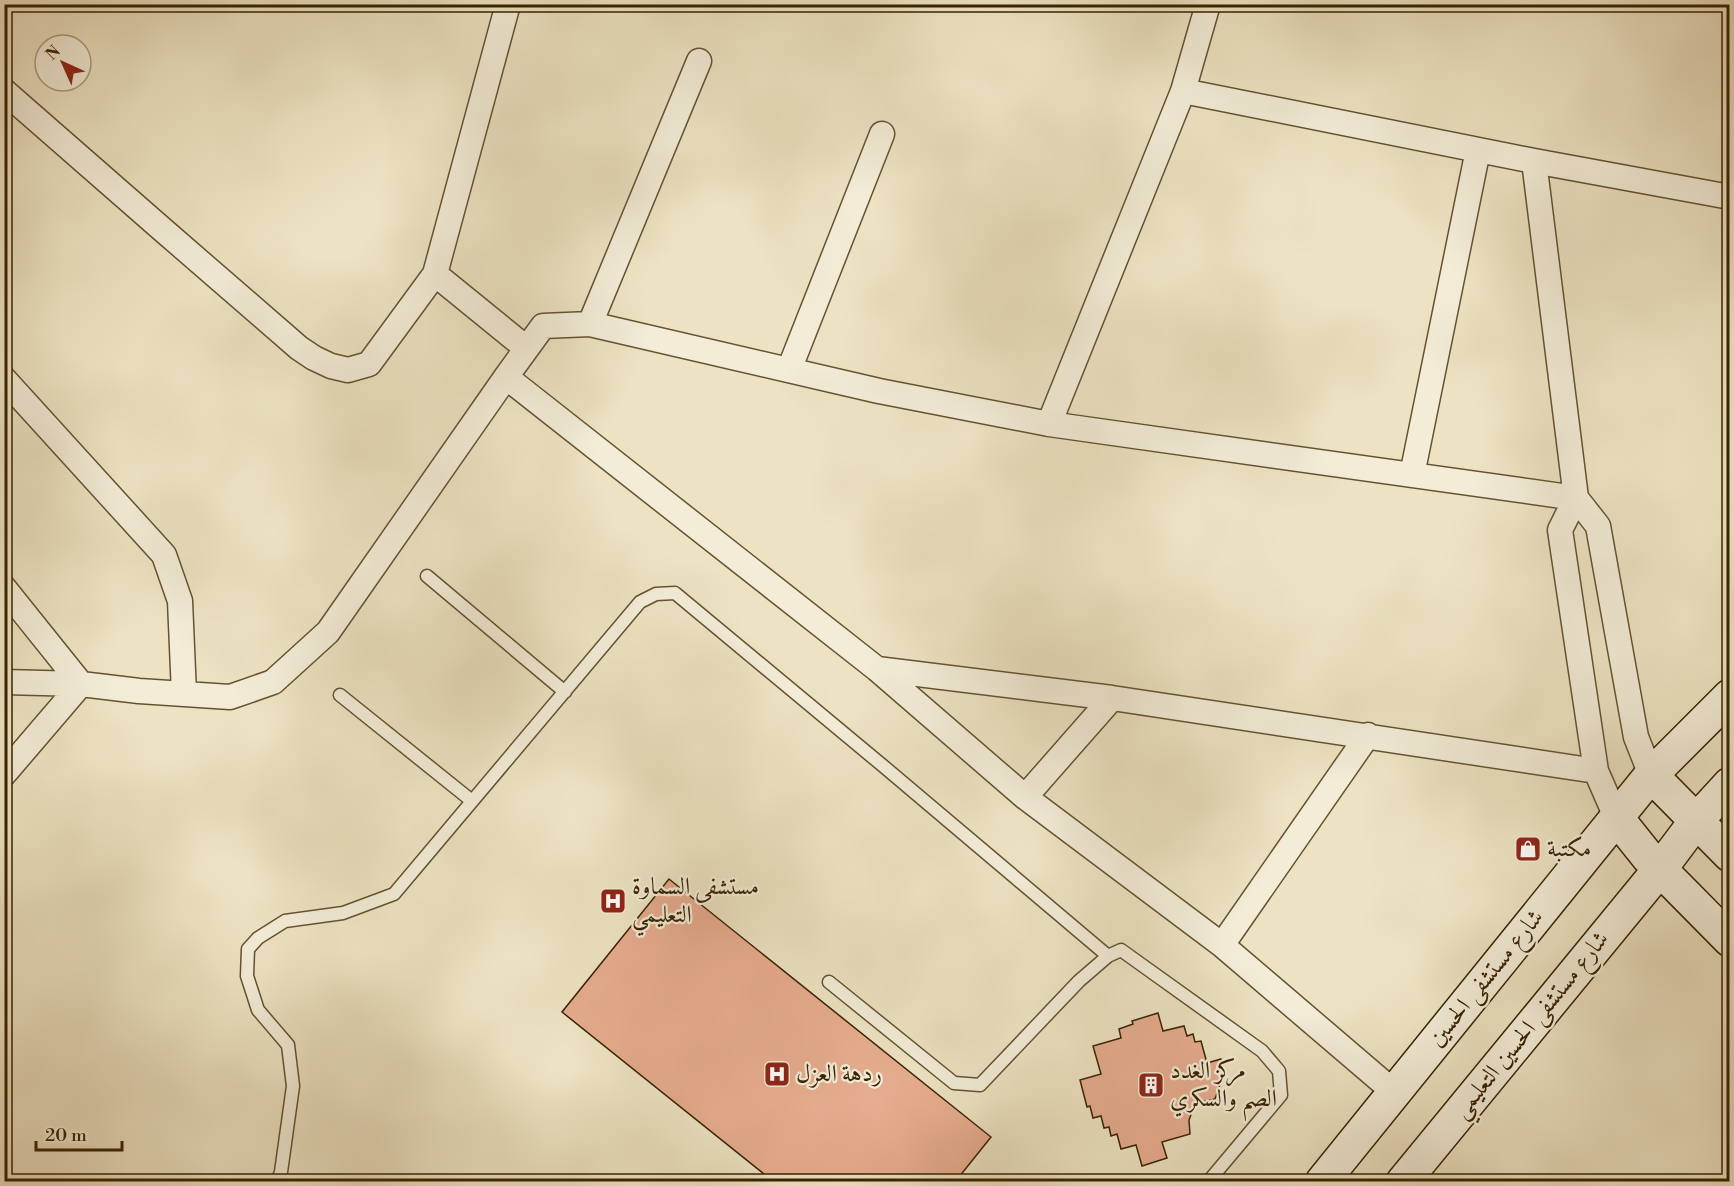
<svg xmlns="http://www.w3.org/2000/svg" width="1734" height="1186" viewBox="0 0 1734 1186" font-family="'Libre Bodoni',Amiri,serif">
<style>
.building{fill:#e6ac8f;stroke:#382200;stroke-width:1.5}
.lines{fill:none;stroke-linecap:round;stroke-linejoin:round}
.lane-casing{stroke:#655231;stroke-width:15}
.street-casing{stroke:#655231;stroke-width:27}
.secondary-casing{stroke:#382200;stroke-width:36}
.lane{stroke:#f3edd8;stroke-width:12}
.street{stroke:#f3edd8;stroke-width:24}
.secondary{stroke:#f3edd8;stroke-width:33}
.labels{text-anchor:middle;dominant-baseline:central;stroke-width:4.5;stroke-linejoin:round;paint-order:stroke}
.poi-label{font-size:24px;fill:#382200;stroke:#f3edd8;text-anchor:start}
.street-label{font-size:24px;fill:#382200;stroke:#f3edd8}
</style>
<rect width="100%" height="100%" fill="#ede3c3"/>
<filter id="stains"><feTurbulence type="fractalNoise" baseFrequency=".00333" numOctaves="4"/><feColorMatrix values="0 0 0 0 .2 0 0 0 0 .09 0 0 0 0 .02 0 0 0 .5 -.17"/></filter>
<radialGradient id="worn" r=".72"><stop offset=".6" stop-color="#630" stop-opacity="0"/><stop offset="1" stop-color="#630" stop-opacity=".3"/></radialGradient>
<path class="building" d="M669 879 991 1137 955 1182H774L562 1012Z
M1158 1013 1163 1031 1184 1026 1187 1036 1193 1034 1195 1042 1201 1041 1207 1063 1221 1059 1224 1073 1215 1099 1195 1104 1189 1120 1190 1134 1162 1142 1167 1158 1142 1166 1136 1145 1121 1149 1117 1134 1111 1136 1109 1127 1104 1128 1101 1116 1093 1118 1090 1106 1087 1107 1080 1080 1101 1074 1093 1046 1121 1038 1119 1029 1133 1024 1132 1021Z"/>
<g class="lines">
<defs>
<path id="lane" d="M427 576 565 692
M340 695 472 801
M829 982 954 1083 980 1085 1079 981 1108 956 1121 950 1262 1051 1279 1071 1281 1095 1208 1182
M277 1182 281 1172 293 1086 288 1045 258 1010 247 976 248 949 258 938 285 921 343 913 394 894 640 602 656 594 675 593 882 765 1108 956"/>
<path id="street" d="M4 91 163 230 299 348 314 358 331 366 348 370 369 364 435 274 508 4
M1183 91 1534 161 1730 197
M1534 161 1576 498 1598 526 1636 737 1651 775
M435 274 526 348
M590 324 699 61
M789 370 882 134
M506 377 877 669 1025 797 1222 945 1394 1092
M4 379 164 555 180 601 184 694
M1049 424 1183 91 1208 4
M1412 475 1478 150
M1576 498 1560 530 1596 771 1616 817
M4 588 81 684 4 774
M877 669 1112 698 1596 771
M4 682 81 684 139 691 230 697 273 682 328 632 506 377 543 326 590 324 879 391 1049 424 1576 498
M1025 797 1112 698
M1222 945 1368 735"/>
<path id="secondary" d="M1651 775 1730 855
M1616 817 1648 857 1730 940
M1322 1182 1651 775 1730 696
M1403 1182 1660 869 1696 821 1730 784"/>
</defs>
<use href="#lane" class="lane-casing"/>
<use href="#street" class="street-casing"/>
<use href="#secondary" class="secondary-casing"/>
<use href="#lane" class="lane"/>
<use href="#street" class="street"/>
<use href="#secondary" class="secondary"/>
</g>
<defs>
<symbol id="shop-square" viewBox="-11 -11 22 22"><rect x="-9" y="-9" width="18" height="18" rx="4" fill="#8f2418" stroke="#f3edd8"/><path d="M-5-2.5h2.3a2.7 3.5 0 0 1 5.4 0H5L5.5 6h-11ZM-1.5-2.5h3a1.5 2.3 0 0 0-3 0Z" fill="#fff"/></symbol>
<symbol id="hospital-square" viewBox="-11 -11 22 22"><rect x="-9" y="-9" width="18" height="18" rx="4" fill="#8f2418" stroke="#f3edd8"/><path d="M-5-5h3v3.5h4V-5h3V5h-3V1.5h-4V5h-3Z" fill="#fff"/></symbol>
<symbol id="building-square" viewBox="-11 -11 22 22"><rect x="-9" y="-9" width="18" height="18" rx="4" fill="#8f2418" stroke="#f3edd8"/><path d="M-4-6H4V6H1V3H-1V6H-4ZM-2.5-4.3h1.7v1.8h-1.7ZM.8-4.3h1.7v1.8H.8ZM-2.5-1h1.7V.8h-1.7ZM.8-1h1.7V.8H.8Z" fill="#fff"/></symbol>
</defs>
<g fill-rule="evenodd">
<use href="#shop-square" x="1513" y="834" width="30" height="30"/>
<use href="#hospital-square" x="598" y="886" width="30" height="30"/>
<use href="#hospital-square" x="762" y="1059" width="30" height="30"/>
<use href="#building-square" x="1136" y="1070" width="30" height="30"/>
</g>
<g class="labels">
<g class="poi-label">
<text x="1547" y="849">مكتبة</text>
<text x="632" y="887">مستشفى السماوة<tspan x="632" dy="28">التعليمي</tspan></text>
<text x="1170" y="1071">مركز الغدد<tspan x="1170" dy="28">الصم والسكري</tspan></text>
<text x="796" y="1074">ردهة العزل</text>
</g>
<g class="street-label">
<text transform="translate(1486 978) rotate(-51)">شارع مستشفى الحسين</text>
<text transform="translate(1531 1025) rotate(-51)">شارع مستشفى الحسين التعليمي</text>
</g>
</g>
<rect width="1734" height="1186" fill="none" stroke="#ede3c3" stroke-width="24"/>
<rect x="6" y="6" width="1722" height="1174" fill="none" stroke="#382200" stroke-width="3"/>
<rect x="12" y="12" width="1710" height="1162" fill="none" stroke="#382200" stroke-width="1.5"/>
<g transform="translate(63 63) rotate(315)"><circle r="28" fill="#f3edd8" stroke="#a89c82" stroke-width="1.5"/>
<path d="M0-4.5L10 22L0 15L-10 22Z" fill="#8f2418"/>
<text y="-9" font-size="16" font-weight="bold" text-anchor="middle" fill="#382200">N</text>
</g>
<path d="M36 1141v9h86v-9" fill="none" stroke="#382200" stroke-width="3"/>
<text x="45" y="1141" font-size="18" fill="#382200" stroke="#f3edd8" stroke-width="4.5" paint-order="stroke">20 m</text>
<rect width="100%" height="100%" filter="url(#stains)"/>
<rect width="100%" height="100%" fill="url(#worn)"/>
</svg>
